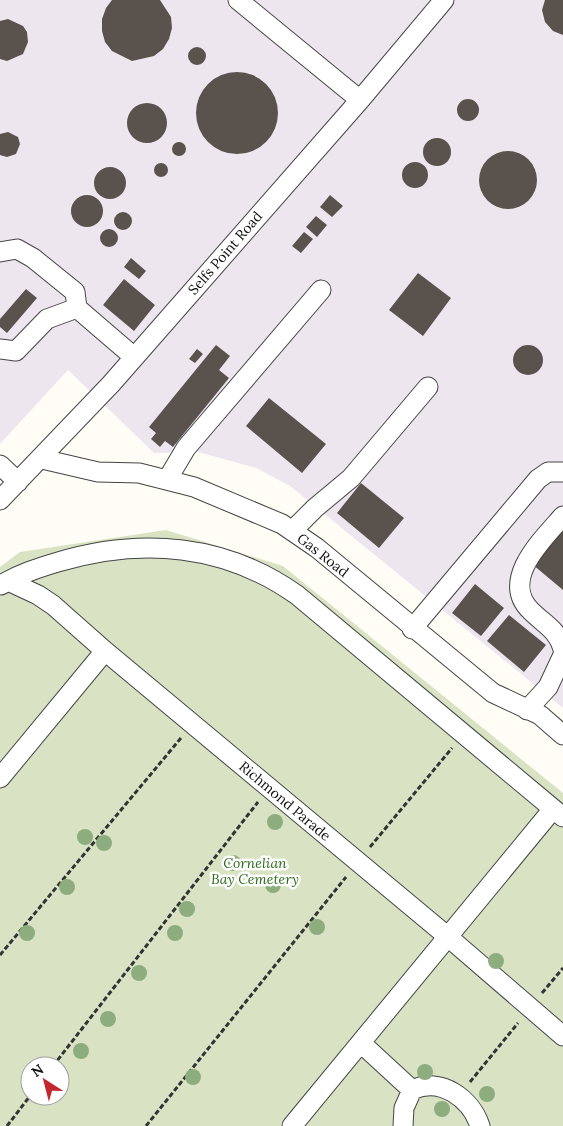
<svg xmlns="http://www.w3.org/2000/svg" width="563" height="1126" viewBox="0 0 563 1126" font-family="Lora,serif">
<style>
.industrial{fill:#eee6ef}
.cemetery{fill:#d9e3c4;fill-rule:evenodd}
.building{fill:#5a524d}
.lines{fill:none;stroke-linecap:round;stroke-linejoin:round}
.minor-casing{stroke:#444;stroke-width:21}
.path{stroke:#333;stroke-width:3;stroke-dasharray:5 2.5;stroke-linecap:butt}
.minor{stroke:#fff;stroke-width:19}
.tree{fill:#8dad7f}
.labels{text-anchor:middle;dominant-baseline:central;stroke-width:5;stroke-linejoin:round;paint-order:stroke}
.street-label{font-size:14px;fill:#111;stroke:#fff}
.park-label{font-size:14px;font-style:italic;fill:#2f6b1f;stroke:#fff}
</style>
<rect width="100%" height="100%" fill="#fffdf5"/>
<path class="industrial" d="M0 0H563V708L290 486 256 468 198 452 154 453 68 370 0 444Z"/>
<path class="cemetery" d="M166 530 283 566 563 793V1126H0V567L20 552ZM30 1066H60V1096H30Z"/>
<path class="building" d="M112 0H160L171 17 172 28 169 39 163 49 154 56 132 61 112 51 105 42 102 31V19L106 8Z
M545 0H563V35L553 31 545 22 542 10Z
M8 19 23 26 27 32 28 42 23 54 7 61 0 59V21Z
M188 56a9 9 0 1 1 18 0a9 9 0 1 1-18 0Z
M196 113a41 41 0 1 1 82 0a41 41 0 1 1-82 0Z
M457 110a11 11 0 1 1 22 0a11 11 0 1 1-22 0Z
M127 123a20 20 0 1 1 40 0a20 20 0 1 1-40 0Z
M8 132 18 137 20 144 16 154 7 157 0 155V134Z
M423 152a14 14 0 1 1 28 0a14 14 0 1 1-28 0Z
M172 149a7 7 0 1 1 14 0a7 7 0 1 1-14 0Z
M479 180a29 29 0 1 1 58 0a29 29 0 1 1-58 0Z
M402 175a13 13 0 1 1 26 0a13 13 0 1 1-26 0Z
M154 170a7 7 0 1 1 14 0a7 7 0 1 1-14 0Z
M94 183a16 16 0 1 1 32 0a16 16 0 1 1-32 0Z
M71 211a16 16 0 1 1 32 0a16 16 0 1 1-32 0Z
M330 195 343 206 332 217 320 207Z
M114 221a9 9 0 1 1 18 0a9 9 0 1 1-18 0Z
M316 216 327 225 317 237 306 227Z
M100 238a9 9 0 1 1 18 0a9 9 0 1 1-18 0Z
M304 232 313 239 301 253 292 246Z
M131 258 146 271 139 279 124 267Z
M418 273 451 298 423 336 389 310Z
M124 279 155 305 134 331 103 305Z
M26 289 37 298 7 333 0 327V319Z
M513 360a15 15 0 1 1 30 0a15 15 0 1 1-30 0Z
M216 345 230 356 219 370 229 378 173 447 165 441 160 447 151 439 156 433 149 427Z
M197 349 203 354 195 363 189 359Z
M269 398 326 444 302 473 246 426Z
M361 483 404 518 379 548 337 513Z
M563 525V590L532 564Z
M475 584 504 608 481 636 452 613Z
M509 615 546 645 524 672 487 641Z"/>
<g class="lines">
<defs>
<path id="minor" d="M238 0 360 100
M0 252 17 249 33 258 75 292 77 308 134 357
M0 349 16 351 47 319 77 308
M42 459 98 472 139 473 194 487 282 524 317 548 493 693 540 715 563 735
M0 465 18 482
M167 480 186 448 321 290
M0 500 111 384 360 100 444 0
M563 516C543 539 499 580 531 611 544 624 558 630 563 649
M292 531 315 508 351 478 428 387
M8 581 38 595 53 605 105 651 447 936 563 1036
M1 585C19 574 38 568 58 562 142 537 225 544 297 595L563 817
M412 629 538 479 548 472H563
M527 710 548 687 563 655
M0 778 105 651
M361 1043 412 1090
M292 1126 553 809
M403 1126 404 1108 412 1090C441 1076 471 1099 480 1126"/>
</defs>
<use href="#minor" class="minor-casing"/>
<path class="path" d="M370 847 452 748
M0 955 181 738
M542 993 563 968
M53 1066 258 802
M470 1082 518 1023
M7 1126 30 1096
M146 1126 346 877"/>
<use href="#minor" class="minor"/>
</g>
<g class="tree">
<circle cx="275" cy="822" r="8"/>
<circle cx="85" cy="837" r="8"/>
<circle cx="104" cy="843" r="8"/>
<circle cx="233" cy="863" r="8"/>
<circle cx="273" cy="885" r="8"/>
<circle cx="67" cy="887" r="8"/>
<circle cx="187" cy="909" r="8"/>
<circle cx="317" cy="927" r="8"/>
<circle cx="27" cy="933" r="8"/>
<circle cx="175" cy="933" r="8"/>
<circle cx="496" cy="961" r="8"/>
<circle cx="139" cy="973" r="8"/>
<circle cx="108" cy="1019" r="8"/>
<circle cx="81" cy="1051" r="8"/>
<circle cx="425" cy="1072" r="8"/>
<circle cx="193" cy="1077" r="8"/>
<circle cx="487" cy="1094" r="8"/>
<circle cx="442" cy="1109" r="8"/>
</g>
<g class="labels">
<g class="street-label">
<text transform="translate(225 253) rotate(-49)">Selfs Point Road</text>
<text transform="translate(323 555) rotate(38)">Gas Road</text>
<text transform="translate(285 801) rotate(40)">Richmond Parade</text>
</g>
<g class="park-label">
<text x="255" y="863">Cornelian<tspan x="255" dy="16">Bay Cemetery</tspan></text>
</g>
</g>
<g transform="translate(45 1081) rotate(324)"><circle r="24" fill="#ffffff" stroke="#a0a0a0"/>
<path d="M0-4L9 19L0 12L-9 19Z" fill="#c4262e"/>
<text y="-8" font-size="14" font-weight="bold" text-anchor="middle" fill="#111111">N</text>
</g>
</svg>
